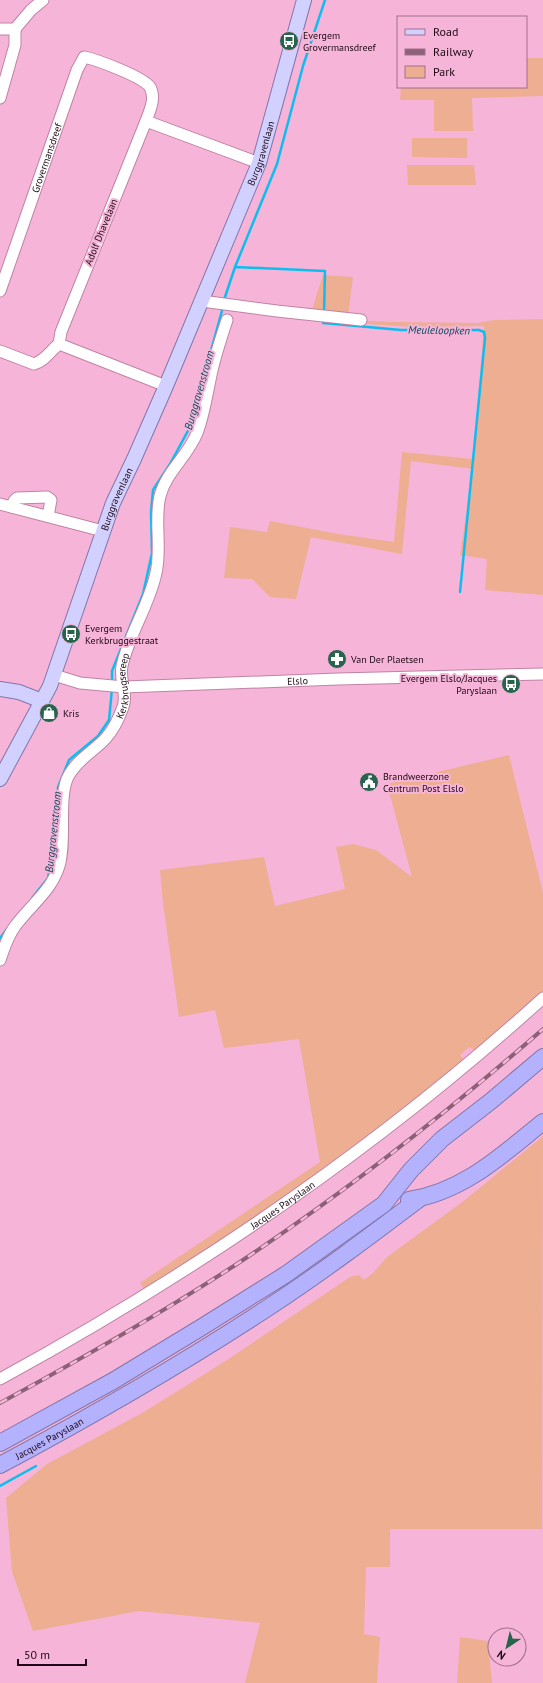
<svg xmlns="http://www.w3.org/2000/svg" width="543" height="1683" viewBox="0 0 543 1683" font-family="'PT Sans',sans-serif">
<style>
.green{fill:#edae91}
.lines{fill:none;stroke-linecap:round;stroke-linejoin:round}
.stream{stroke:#0cbef0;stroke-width:2.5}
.minor-casing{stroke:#c083a4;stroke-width:13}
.major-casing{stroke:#8076ac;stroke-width:16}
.highway-casing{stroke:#8076ac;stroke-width:18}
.minor{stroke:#fff;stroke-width:11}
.major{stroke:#d2d0fe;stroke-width:14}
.highway{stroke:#b4b1fd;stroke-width:16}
.rail-casing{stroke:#8c6078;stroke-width:4}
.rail{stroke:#f6b5d8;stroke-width:2.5;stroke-dasharray:8;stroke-linecap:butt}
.labels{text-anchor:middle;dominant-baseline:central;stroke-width:4;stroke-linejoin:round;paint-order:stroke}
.poi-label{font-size:10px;fill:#1e0815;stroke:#f6b5d8;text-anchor:start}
.street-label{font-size:10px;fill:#1e0815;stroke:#f6b5d8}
.water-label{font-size:11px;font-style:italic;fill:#09495e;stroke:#f6b5d8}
</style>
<rect width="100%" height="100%" fill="#f6b5d8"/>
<path class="green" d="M526 58H543V96L472 98 473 131H434V100H400L401 87H526Z
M412 138H467V158L412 157Z
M407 165H474L476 185H408Z
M323 275 353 277 348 316 311 313Z
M310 318 391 322 478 323 494 320 543 319V595L485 590 487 559 460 555 473 469 411 461 402 554 311 537 296 599 270 597 252 579 224 578 230 527 267 532 270 521 338 534 394 542 402 452 473 459 484 326 413 327 310 320Z
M509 755 543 893V993L476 1051 469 1047 460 1055 464 1060C361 1142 256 1221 144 1289L140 1283 320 1162 299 1039 224 1048 215 1010 179 1017 163 903 160 870 264 857 275 906 345 889 336 847 353 844 376 850 412 877 387 784Z
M543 1136 542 1529H390V1567H366L364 1634 380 1637 377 1683H245L260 1623 139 1611 33 1631 12 1572 6 1498 47 1464 142 1413 181 1389 230 1358 350 1277 359 1275 364 1280 373 1273 387 1257 465 1200Z
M460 1637 488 1641 492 1683H457Z"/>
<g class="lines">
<path class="stream" d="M235 267 325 271 324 313
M224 300 235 267 277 164 303 66 325 0
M324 318 323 323 401 330H479L484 332 485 338 460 592
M112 682V671L143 594 152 553 151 512 153 490 170 464 190 427 223 307
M32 898 48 878 54 840 58 787 69 760 98 736 109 720 112 689
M0 938 7 929
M0 1486 36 1466"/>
<defs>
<g id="minor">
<path d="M0 29H15L31 10 43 0"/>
<path d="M0 98 15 45V29"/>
<path d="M146 121 61 332 59 344 166 386"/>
<path id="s1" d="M0 291 77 70 84 57C98 60 143 77 150 87 156 98 150 110 146 121L259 163"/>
<path d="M202 301 277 311 361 320"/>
<path d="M0 351 34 364C45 361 51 350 59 344"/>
<path d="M0 504 103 531"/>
<path d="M12 507 14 501 17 498 47 497 51 500 48 516"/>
<path id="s2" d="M54 675 80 683 124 687 338 679 543 674"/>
<path id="s3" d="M0 960C4 948 8 935 16 925 31 905 52 890 59 866 67 841 57 795 69 775 78 759 94 751 106 738 114 729 119 718 123 707 128 693 119 680 122 666 129 634 149 606 156 573 162 548 154 519 160 496 166 472 188 456 197 433 204 415 207 394 211 375 215 356 221 338 227 320"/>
<path id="s4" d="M0 1379C194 1273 379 1147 543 998"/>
</g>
<g id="major">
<path d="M0 689 19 692 42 701"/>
<path id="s5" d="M0 779 50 686 113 503 134 459 166 386 259 163 304 0"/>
</g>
<g id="highway">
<path d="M409 1200C463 1192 502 1155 543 1122"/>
<path d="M0 1443 113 1381 202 1327 285 1275 384 1204 411 1170 442 1139 491 1101 543 1057"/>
<path id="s6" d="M0 1465C92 1416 182 1364 269 1307 321 1273 370 1236 419 1199"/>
</g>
</defs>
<use href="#minor" class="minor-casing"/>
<use href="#major" class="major-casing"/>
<use href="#highway" class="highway-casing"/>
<use href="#minor" class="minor"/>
<use href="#major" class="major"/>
<use href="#highway" class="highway"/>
<defs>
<path id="rail" d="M0 1403C83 1358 164 1312 243 1260 348 1190 448 1112 543 1029"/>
</defs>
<use href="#rail" class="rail-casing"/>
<use href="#rail" class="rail"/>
</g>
<defs>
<symbol id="bus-disc" viewBox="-11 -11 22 22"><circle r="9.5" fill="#28634c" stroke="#f6b5d8"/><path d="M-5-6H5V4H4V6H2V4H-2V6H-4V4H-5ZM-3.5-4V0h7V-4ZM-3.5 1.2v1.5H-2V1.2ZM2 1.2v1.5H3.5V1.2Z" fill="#fff"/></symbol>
<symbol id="pharmacy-disc" viewBox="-11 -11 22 22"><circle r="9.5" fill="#28634c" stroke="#f6b5d8"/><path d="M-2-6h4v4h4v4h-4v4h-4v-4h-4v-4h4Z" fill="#fff"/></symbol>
<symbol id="shop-disc" viewBox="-11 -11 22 22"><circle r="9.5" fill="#28634c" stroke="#f6b5d8"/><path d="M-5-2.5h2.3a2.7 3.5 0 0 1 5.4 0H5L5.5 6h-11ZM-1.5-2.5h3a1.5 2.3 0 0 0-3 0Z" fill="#fff"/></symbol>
<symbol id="civic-disc" viewBox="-11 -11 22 22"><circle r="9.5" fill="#28634c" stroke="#f6b5d8"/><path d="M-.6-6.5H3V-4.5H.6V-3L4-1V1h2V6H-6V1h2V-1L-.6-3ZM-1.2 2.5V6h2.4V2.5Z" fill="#fff"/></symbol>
</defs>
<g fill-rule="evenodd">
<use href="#bus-disc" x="278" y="30" width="22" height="22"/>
<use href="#bus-disc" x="60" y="623" width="22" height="22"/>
<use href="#pharmacy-disc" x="326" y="648" width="22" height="22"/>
<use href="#bus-disc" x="500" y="673" width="22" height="22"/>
<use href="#shop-disc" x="38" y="702" width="22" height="22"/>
<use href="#civic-disc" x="358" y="771" width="22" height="22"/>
</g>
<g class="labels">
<g class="poi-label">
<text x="303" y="35">Evergem<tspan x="303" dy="12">Grovermansdreef</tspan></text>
<text x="85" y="628">Evergem<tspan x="85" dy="12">Kerkbruggestraat</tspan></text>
<text x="351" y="659">Van Der Plaetsen</text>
<text x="497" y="678" text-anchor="end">Evergem Elslo/Jacques<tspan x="497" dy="12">Paryslaan</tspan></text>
<text x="63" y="713">Kris</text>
<text x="383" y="776">Brandweerzone<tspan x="383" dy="12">Centrum Post Elslo</tspan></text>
</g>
<g class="street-label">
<text stroke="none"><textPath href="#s5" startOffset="679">Burggravenlaan</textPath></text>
<text stroke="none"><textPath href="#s1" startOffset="141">Grovermansdreef</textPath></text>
<text transform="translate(101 232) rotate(-68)">Adolf Dhavelaan</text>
<text stroke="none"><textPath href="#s5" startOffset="304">Burggravenlaan</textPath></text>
<text stroke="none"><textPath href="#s2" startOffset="245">Elslo</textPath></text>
<text stroke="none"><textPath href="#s3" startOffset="314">Kerkbrugsereep</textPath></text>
<text stroke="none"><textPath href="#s4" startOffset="332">Jacques Paryslaan</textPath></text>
<text stroke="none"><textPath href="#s6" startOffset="56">Jacques Paryslaan</textPath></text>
</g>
<g class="water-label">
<text transform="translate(439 330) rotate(1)">Meuleloopken</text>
<text transform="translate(199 390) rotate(-74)">Burggravenstroom</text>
<text transform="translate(53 832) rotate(-84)">Burggravenstroom</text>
</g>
</g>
<rect x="397" y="16" width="130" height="72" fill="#f6b5d8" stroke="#a0708a"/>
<rect x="405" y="29" width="20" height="6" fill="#d2d0fe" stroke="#a0708a"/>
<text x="433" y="36" font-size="12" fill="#1e0815">Road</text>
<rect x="405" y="49" width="20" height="6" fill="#8c6078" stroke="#a0708a"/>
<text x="433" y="56" font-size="12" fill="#1e0815">Railway</text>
<rect x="405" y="66" width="20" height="12" fill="#edae91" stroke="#a0708a"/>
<text x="433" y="76" font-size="12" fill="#1e0815">Park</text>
<g transform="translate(507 1647) rotate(215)"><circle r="19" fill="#f6b5d8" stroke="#a0708a"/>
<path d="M0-3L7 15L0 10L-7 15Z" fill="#28634c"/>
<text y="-6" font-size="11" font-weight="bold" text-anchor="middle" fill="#1e0815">N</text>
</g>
<path d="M18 1659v6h68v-6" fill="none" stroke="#1e0815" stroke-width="2"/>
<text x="24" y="1659" font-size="12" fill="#1e0815" stroke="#f6b5d8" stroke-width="3" paint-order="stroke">50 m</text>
</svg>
